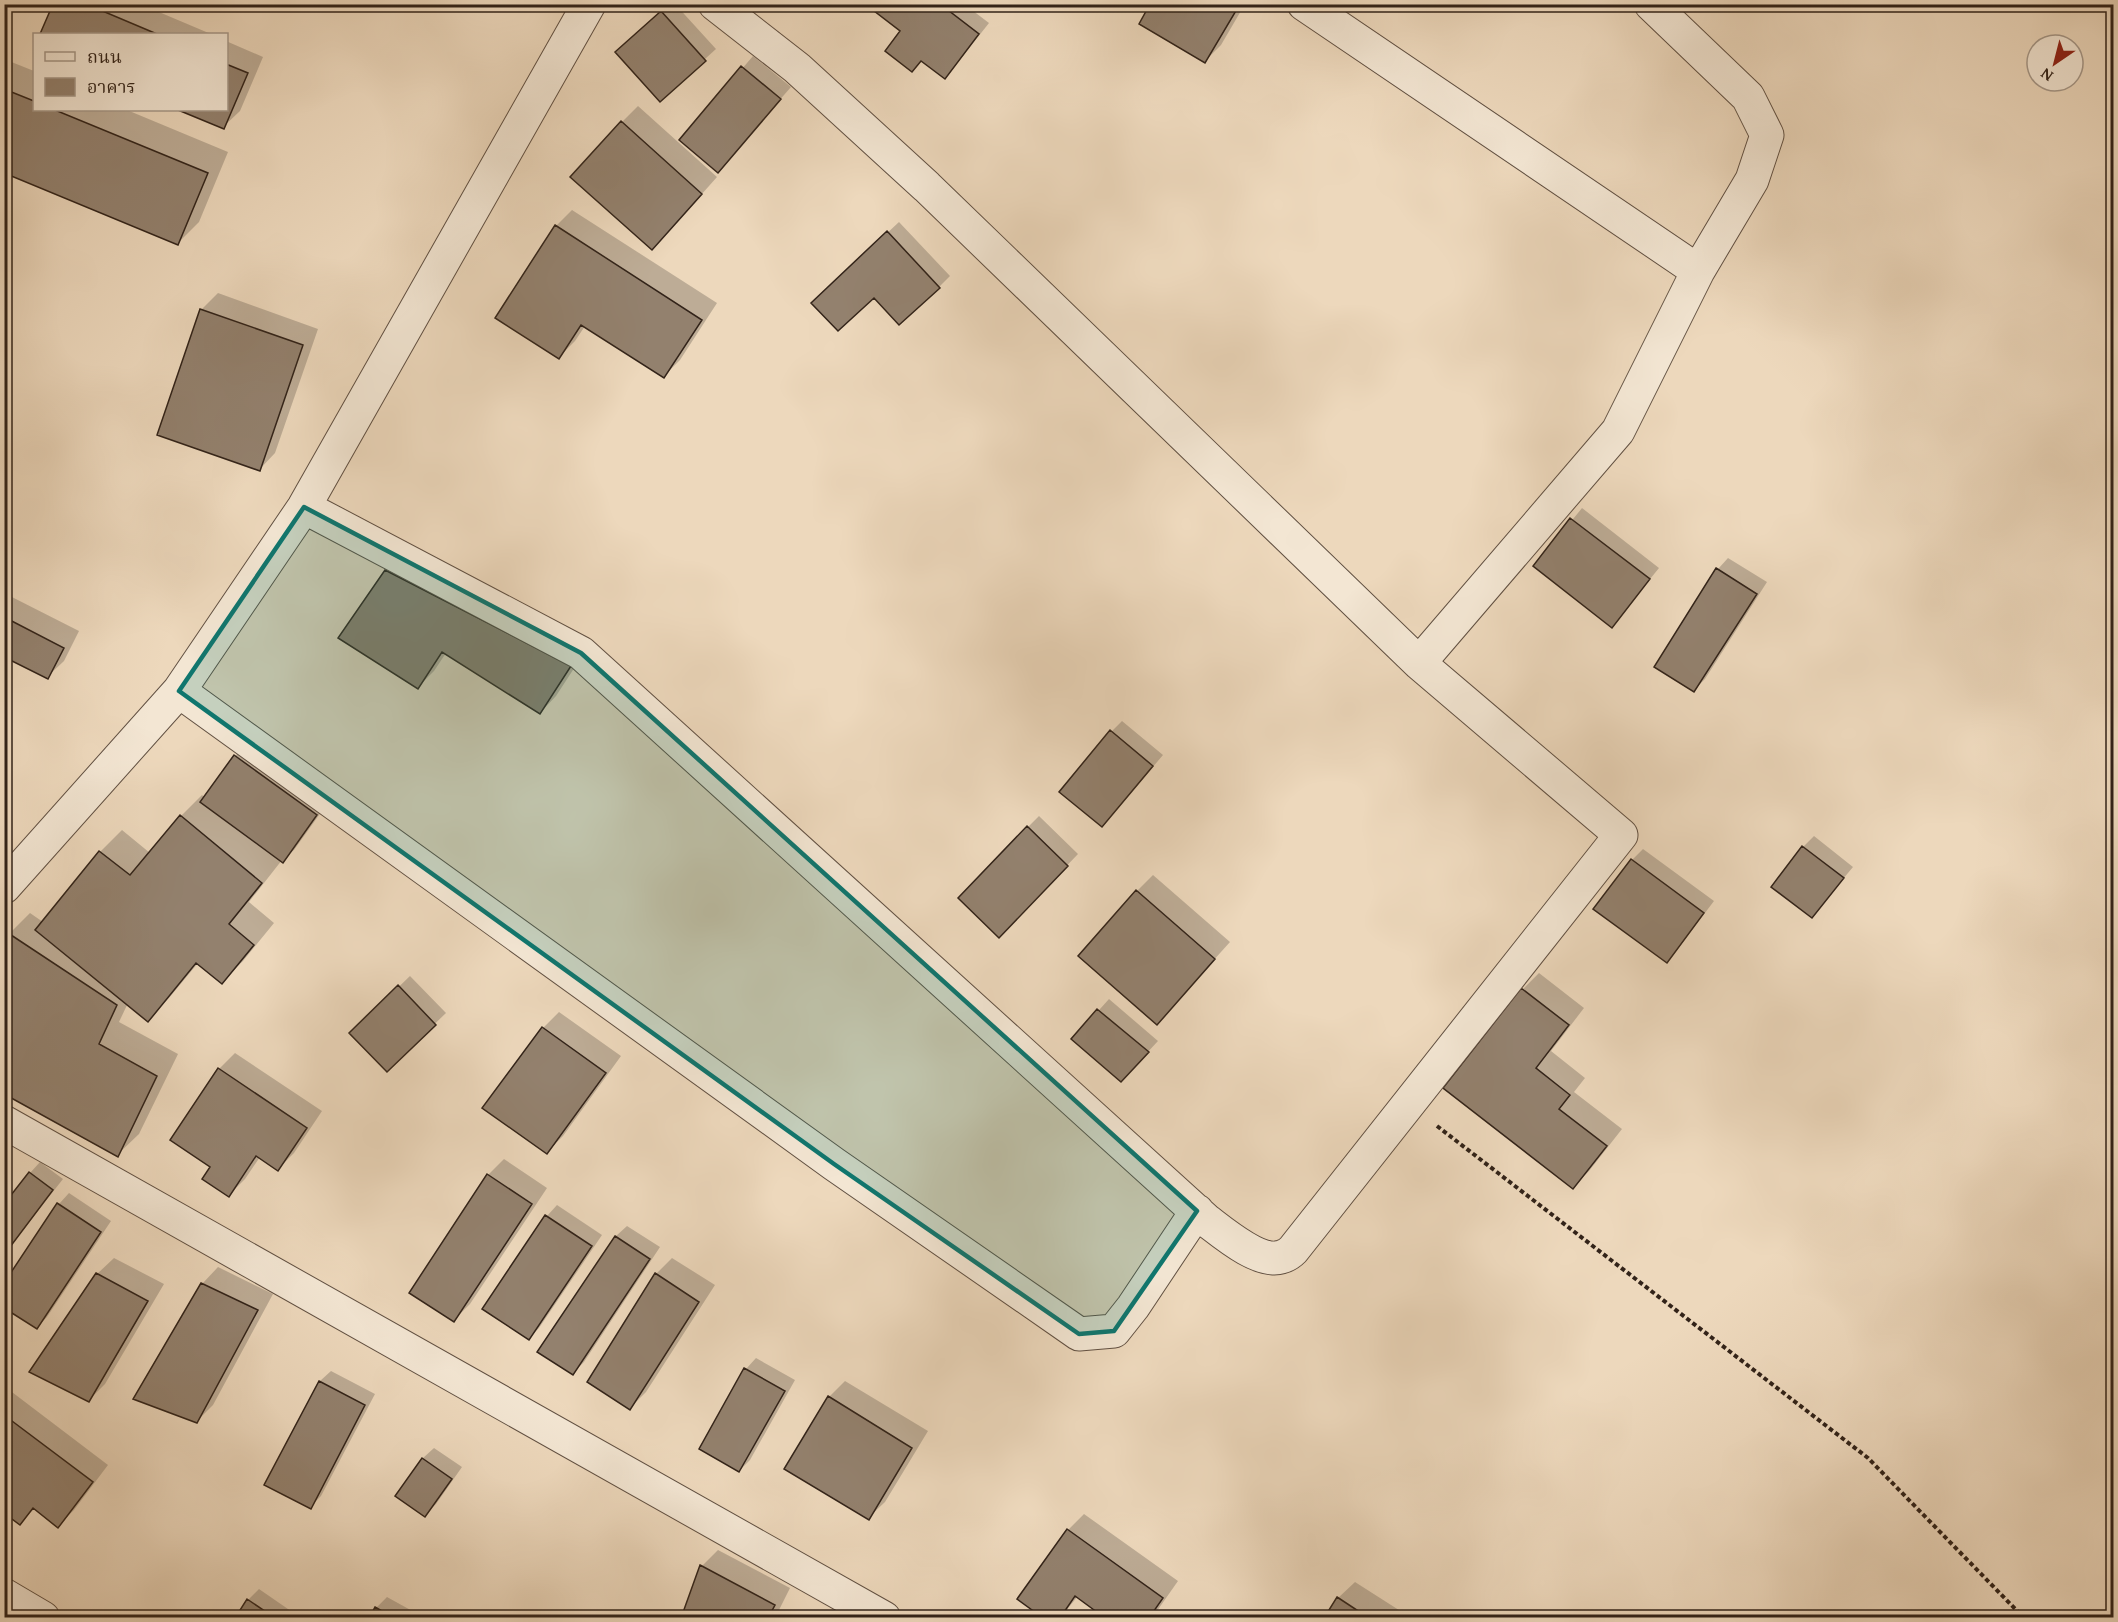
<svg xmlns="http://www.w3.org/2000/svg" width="2118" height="1622" viewBox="0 0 2118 1622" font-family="'Gentium Book Plus','Noto Serif Thai',serif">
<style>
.shadow{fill:#0003}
.building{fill:#93816e;stroke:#322319;stroke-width:1.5}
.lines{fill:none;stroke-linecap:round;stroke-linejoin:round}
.minor-casing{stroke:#615042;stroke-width:35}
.path{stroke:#322319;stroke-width:4;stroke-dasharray:4.5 3;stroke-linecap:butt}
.minor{stroke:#f3e6d3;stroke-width:33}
.marked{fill:#0f766e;fill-opacity:0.2;stroke:#0f766e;stroke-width:4.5;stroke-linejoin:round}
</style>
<rect width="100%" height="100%" fill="#edd8bc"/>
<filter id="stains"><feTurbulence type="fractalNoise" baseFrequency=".00333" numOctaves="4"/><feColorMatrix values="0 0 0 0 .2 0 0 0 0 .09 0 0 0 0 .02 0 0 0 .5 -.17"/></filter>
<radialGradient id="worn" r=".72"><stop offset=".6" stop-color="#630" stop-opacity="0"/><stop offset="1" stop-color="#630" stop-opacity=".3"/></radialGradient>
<path class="shadow" d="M4 4H14L4 16Z
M55 4H140L211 34H42Z
M669 4H675L716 49 660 100 628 42Z
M867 4H964L989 23 955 66 944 77 902 31Z
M1152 4H1245L1221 45 1205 61Z
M226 41 263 57 240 111 223 127 182 110H226Z
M753 56 791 87 718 171 681 140Z
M4 59 34 71V110H127L228 152 199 222 178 243 4 171Z
M638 106 717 177 669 231 622 122Z
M572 210 717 303 680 360 664 376 585 326 575 341 559 357 556 226Z
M899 222 950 276 939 287 900 323 874 296 824 292Z
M218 293 318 329 275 453 259 470 201 310Z
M1582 508 1659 568 1612 626 1535 566Z
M403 555 586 650 556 696 540 713 446 653 434 671 418 687 386 571Z
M1728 558 1767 582 1705 679 1694 690 1656 666 1718 569Z
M4 593 79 631 64 661 47 677 4 655Z
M1122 721 1163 755 1112 815 1111 732Z
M246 746 327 804 294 850 282 860 249 902 274 923 243 961 222 982 198 963 169 998 148 1020 128 1003 119 1022 178 1054 139 1134 117 1155 4 939 30 913 43 922 100 852 122 830 150 853 181 816 202 795 205 798 235 756Z
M1039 816 1078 854 1010 925 1028 827Z
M1814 836 1853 867 1812 916 1773 887 1803 847Z
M1643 849 1714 901 1677 950 1666 961 1596 909 1632 860Z
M1153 875 1230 942 1157 1023 1137 891Z
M1539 973 1584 1008 1551 1051 1585 1078 1574 1092 1622 1129 1589 1171 1573 1187 1445 1087 1523 989Z
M410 976 446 1013 387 1070 351 1033Z
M1109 999 1158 1041 1132 1069 1073 1039Z
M559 1012 621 1056 563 1136 547 1152 543 1028Z
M235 1053 322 1111 294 1153 278 1169 260 1157 245 1179 229 1195 212 1166 219 1069Z
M504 1159 547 1188 470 1304 454 1320 488 1175Z
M40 1162 63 1179 4 1254 30 1173Z
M69 1193 111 1221 47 1317 37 1327 4 1286 59 1204Z
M557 1205 602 1235 539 1328 529 1338 547 1216Z
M627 1226 660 1247 584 1362 573 1373 540 1351 616 1236Z
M114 1258 164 1284 105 1384 89 1400 97 1274Z
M672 1258 715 1285 646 1392 630 1408 656 1274Z
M218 1267 273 1294 213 1405 197 1421 202 1284Z
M756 1358 795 1380 750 1460 739 1471 746 1369Z
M331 1371 375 1394 321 1496 310 1507 266 1484 320 1381Z
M845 1381 928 1431 885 1502 868 1518 829 1397Z
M4 1386 108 1465 74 1510 58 1526 35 1508 20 1523 4 1511Z
M434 1448 462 1467 436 1504 425 1515 397 1496 423 1458Z
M1084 1514 1178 1581 1152 1618H1108L1078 1596 1060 1618 1068 1530Z
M718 1550 790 1588 775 1618H683L702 1566Z
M1355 1582 1402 1612 1398 1618H1325L1338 1598Z
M259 1589 301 1618H237L248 1600Z
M387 1597 425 1618H371L376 1608Z"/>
<path class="building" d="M53 4H86L157 34H40Z
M865 4H940L979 34 945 79 921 61 912 72 885 51 900 31Z
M1150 4H1240L1205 63 1139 24Z
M661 11 706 61 660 102 615 52Z
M226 64 248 73 224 129 178 110H226Z
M741 66 781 99 718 173 679 140Z
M4 89 34 101V110H55L208 173 178 245 4 173Z
M621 121 702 194 652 250 570 177Z
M555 225 702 320 664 378 581 325 559 359 495 318Z
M887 231 940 288 899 325 874 298 838 331 811 303Z
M200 309 303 345 260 471 157 435Z
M1570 518 1650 579 1612 628 1533 566Z
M1716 568 1757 594 1694 692 1654 667Z
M385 570 571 666 540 714 442 652 418 689 338 638Z
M4 617 64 648 48 679 4 657Z
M1110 730 1153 766 1102 827 1059 792Z
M234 755 317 815 283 863 200 802Z
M180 815 262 883 229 924 254 945 222 984 196 963 148 1022 35 930 99 851 130 875Z
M1027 826 1068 866 999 938 958 898Z
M1802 846 1844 878 1812 918 1771 887Z
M1631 859 1704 913 1667 963 1593 909Z
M1136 890 1215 959 1157 1025 1078 956Z
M8 933 117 1005 99 1044 157 1076 118 1157 4 1094V937Z
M398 985 436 1025 387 1072 349 1033Z
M1521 988 1569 1025 1536 1068 1570 1095 1559 1109 1607 1146 1573 1189 1443 1088Z
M1097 1009 1149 1052 1121 1082 1071 1039Z
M542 1027 606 1073 547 1154 482 1108Z
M218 1068 307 1128 278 1171 256 1156 229 1197 202 1179 210 1167 170 1140Z
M29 1172 53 1190 4 1255V1204Z
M487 1174 532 1204 454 1322 409 1293Z
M57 1203 101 1232 37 1329 4 1308V1283Z
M545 1215 592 1246 529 1340 482 1309Z
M615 1236 650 1259 573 1375 537 1352Z
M96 1273 148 1301 89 1402 29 1372Z
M655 1273 699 1302 630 1410 587 1382Z
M201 1283 258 1310 197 1423 133 1399Z
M744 1368 785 1391 739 1472 699 1449Z
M319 1381 365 1405 311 1509 264 1485Z
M828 1396 912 1448 869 1520 784 1469Z
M4 1415 93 1482 58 1528 33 1508 20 1525 4 1513Z
M422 1458 452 1479 425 1517 395 1496Z
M1067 1529 1163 1598 1149 1618H1105L1075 1596 1060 1618H1043L1017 1599Z
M700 1565 775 1605 768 1618H681Z
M1337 1597 1369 1618H1324Z
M247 1599 275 1618H235Z
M375 1607 394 1618H369Z"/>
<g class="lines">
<defs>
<path id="minor" d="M1304 4 1698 271
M304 507 581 653 1206 1220C1222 1232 1259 1264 1281 1257 1285 1256 1290 1253 1293 1250L1621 835 1419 663 927 187 797 68 715 4
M1419 663 1618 431 1698 271 1752 180 1767 135 1748 97 1651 4
M179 691 834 1164 1079 1334 1114 1331 1133 1307 1197 1211
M4 887 179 691 304 507 589 4
M4 1122 884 1618
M4 1595 43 1618"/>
</defs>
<use href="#minor" class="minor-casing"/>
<path class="path" d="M1437 1126 1868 1458 2024 1618"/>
<use href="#minor" class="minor"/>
</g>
<path class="marked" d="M304 507 581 653 1197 1211 1114 1331 1079 1334 834 1164 179 691Z"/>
<rect width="2118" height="1622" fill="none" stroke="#edd8bc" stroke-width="24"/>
<rect x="6" y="6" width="2106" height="1610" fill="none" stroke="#322319" stroke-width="3"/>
<rect x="12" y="12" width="2094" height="1598" fill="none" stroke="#322319" stroke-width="1.5"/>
<rect x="33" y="33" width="195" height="78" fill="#f3e6d3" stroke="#a69889" stroke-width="1.5"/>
<rect x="45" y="52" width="30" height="9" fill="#f3e6d3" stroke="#a69889" stroke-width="1.5"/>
<text x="87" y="63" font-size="18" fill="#322319">ถนน</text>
<rect x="45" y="78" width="30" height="18" fill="#93816e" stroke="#a69889" stroke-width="1.5"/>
<text x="87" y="93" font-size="18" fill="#322319">อาคาร</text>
<g transform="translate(2055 63) rotate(215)"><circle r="28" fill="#f3e6d3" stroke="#a69889" stroke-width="1.5"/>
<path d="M0-4.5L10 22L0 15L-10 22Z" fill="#8f2418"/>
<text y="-9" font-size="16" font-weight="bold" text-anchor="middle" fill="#322319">N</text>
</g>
<rect width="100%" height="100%" filter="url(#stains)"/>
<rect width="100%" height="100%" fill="url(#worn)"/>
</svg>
